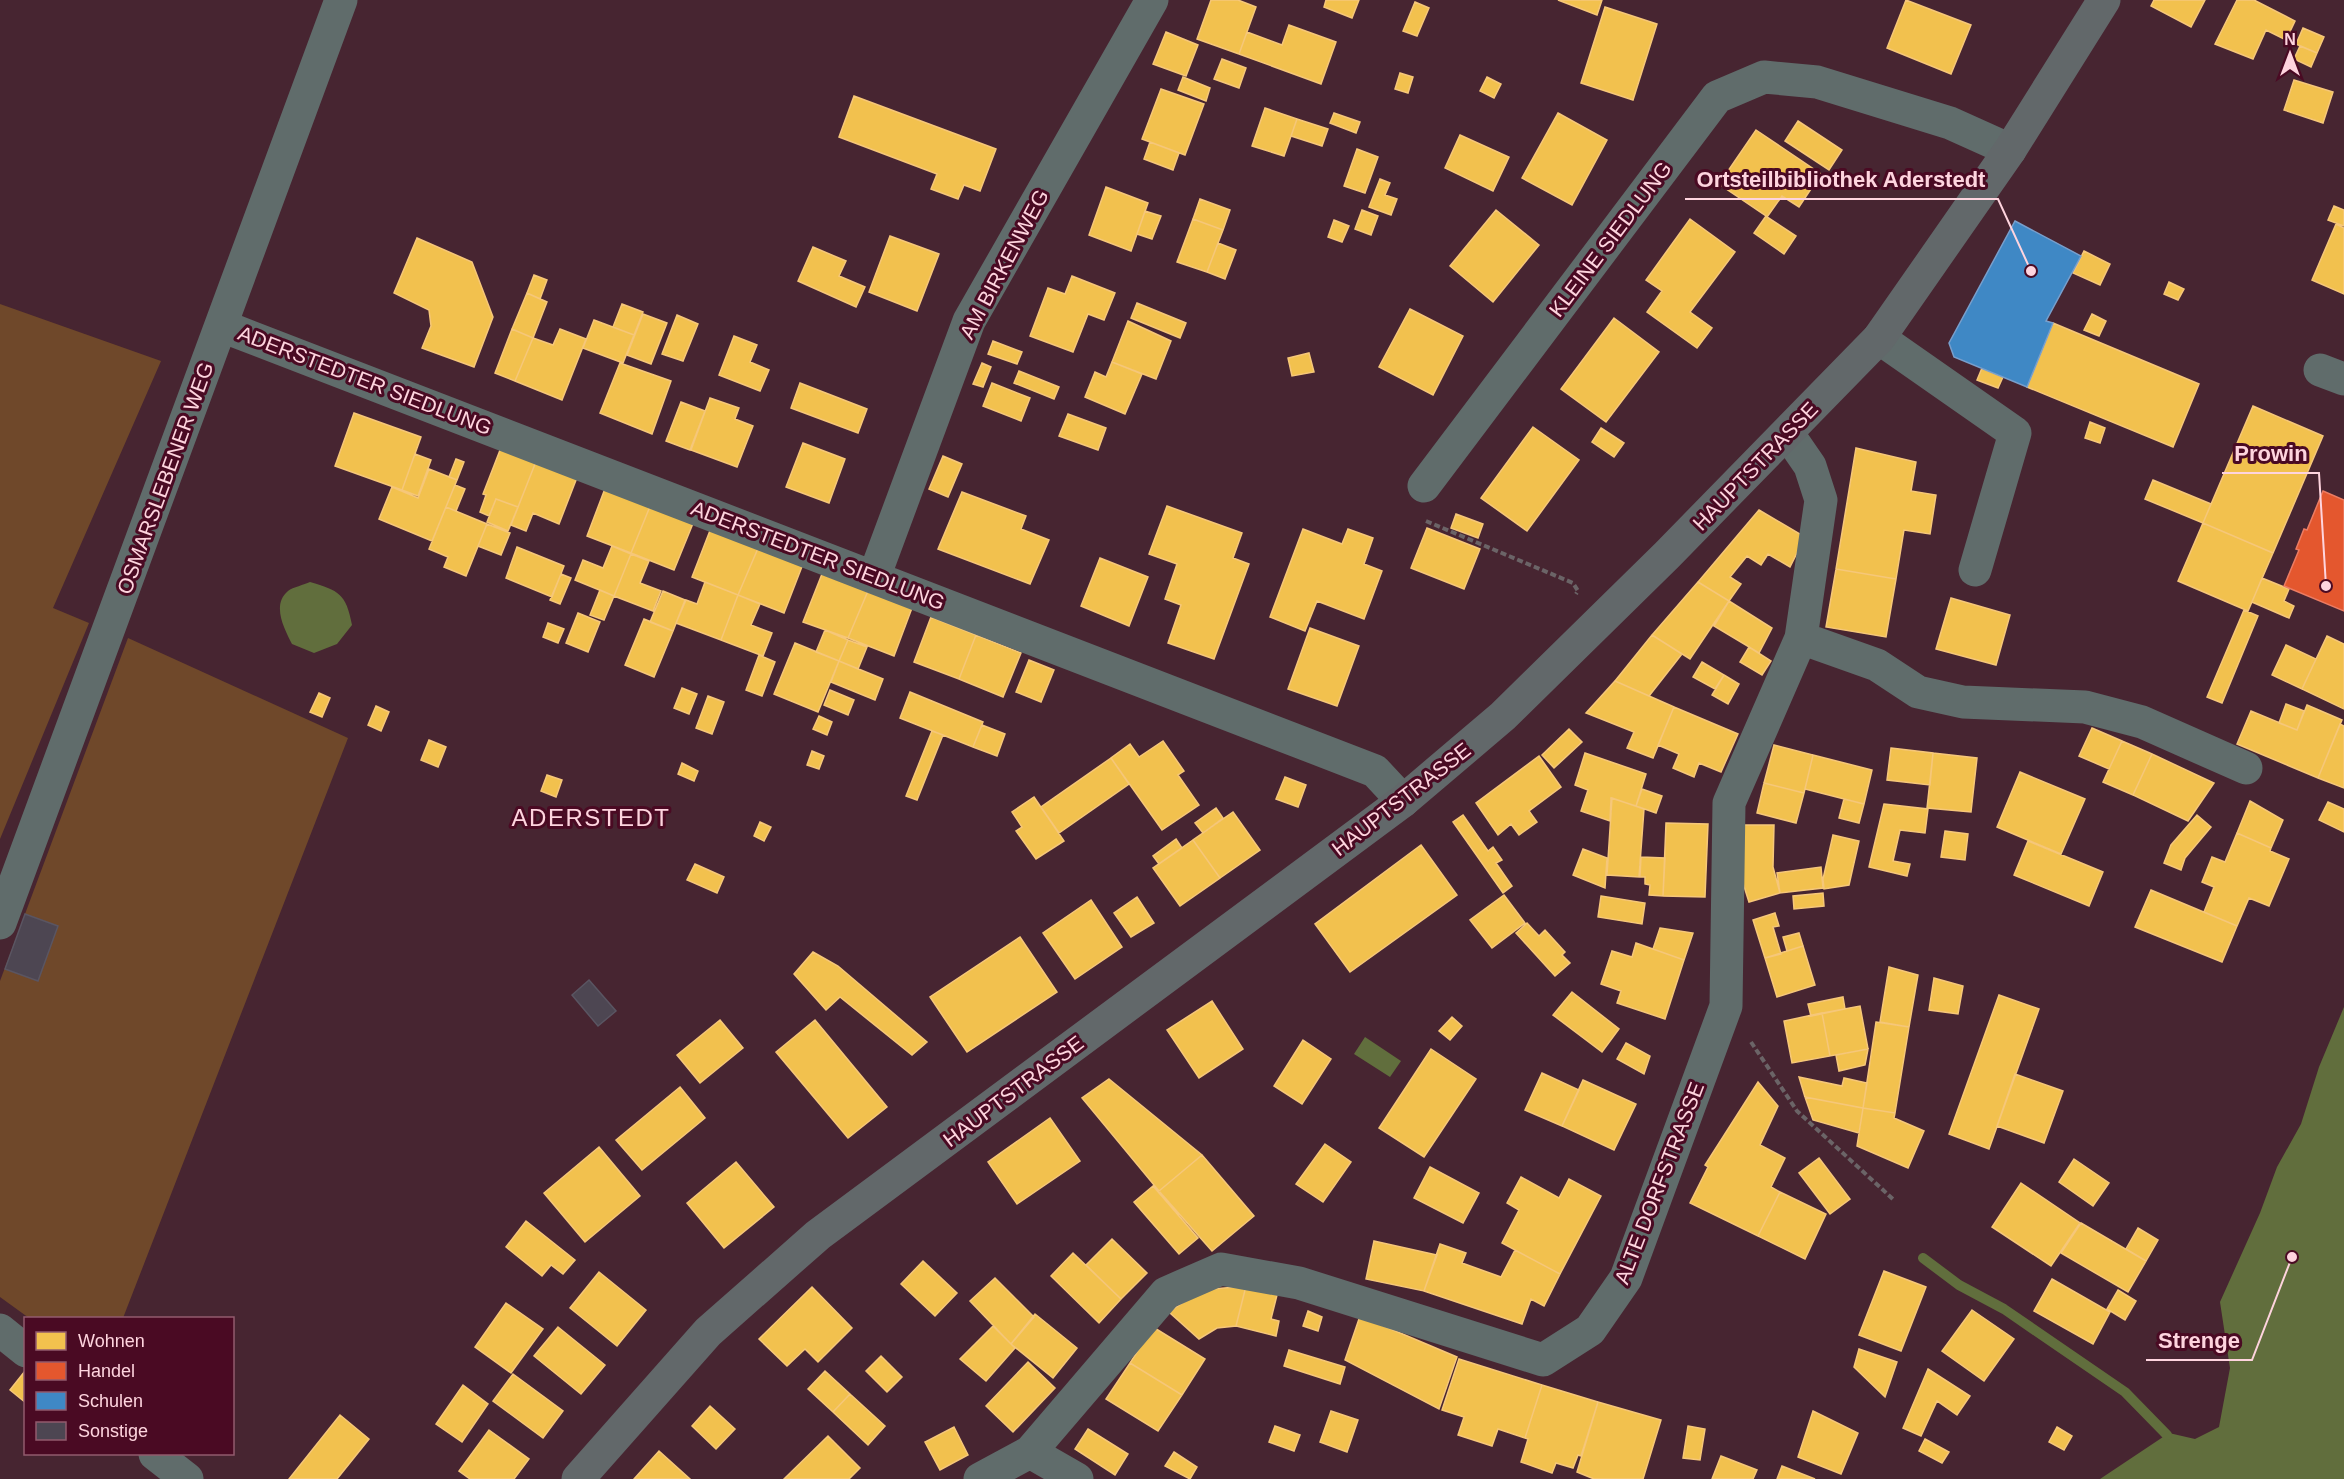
<svg xmlns="http://www.w3.org/2000/svg" width="2344" height="1479" viewBox="0 0 2344 1479" font-family="Helvetica,sans-serif">
<style>
.green{fill:#6f482a}
.water{fill:#616e3d}
.homes{fill:#f2c14e;stroke:#f6c779;stroke-width:1.5}
.shops{fill:#e4572e;stroke:#ec7c63;stroke-width:1.5}
.schools{fill:#3f88c5;stroke:#789fcc;stroke-width:1.5}
.lines{fill:none;stroke-linecap:round;stroke-linejoin:round}
.stream{stroke:#616e3d;stroke-width:10}
.building{fill:#4d4652;stroke:#5a5562;stroke-width:1.5}
.path{stroke:#6b6467;stroke-width:4;stroke-dasharray:6 3;stroke-linecap:butt}
.minor{stroke:#606c6b;stroke-width:33}
.major{stroke:#62686a;stroke-width:33}
.labels{text-anchor:middle;dominant-baseline:central;stroke-width:6;stroke-linejoin:round;paint-order:stroke}
.street-label{font-size:21px;fill:#fed4de;stroke:#4a0a23}
.quarter-label{font-size:24px;letter-spacing:1.5px;fill:#fed4de;stroke:#4a0a23}
.leader{fill:none;stroke:#fed4de;stroke-width:2}
.callout-dot{fill:#fed4de;stroke:#4a0a23;stroke-width:2}
.callout-label{font-size:22px;text-anchor:middle;font-weight:bold;fill:#fed4de;stroke:#4a0a23;stroke-width:6;stroke-linejoin:round;paint-order:stroke}
</style>
<rect width="100%" height="100%" fill="#472531"/>
<path class="green" d="M0 304 161 361 53 608 89 623 0 839Z
M128 638 348 738 123 1318H29L0 1297V981Z"/>
<path class="water" d="M310 582C339 591 346 593 352 625L337 644 314 653 292 644C285 630 271 605 288 591 293 587 304 585 310 582Z
M2344 1007V1479H2100L2169 1433 2195 1439 2219 1427 2230 1368 2220 1302 2260 1213 2277 1167 2301 1124 2319 1067Z
M1365 1037 1401 1061 1390 1077 1354 1054Z"/>
<path class="homes" d="M1211 0H1238L1256 7 1239 54 1197 39Z
M1326 0H1359L1352 18 1324 7Z
M1558 0H1602L1597 15Z
M1906 0 1971 25 1951 74 1887 48Z
M2154 0H2205L2191 27 2151 6Z
M2237 0H2254L2295 21 2286 40 2266 30 2253 59 2215 44Z
M1415 2 1429 8 1417 36 1403 31Z
M1605 7 1657 24 1633 100 1581 83Z
M1289 25 1336 42 1321 84 1239 54 1247 32 1282 45Z
M2303 28 2324 37 2317 53 2296 44Z
M1166 32 1198 45 1186 76 1153 64Z
M2300 46 2317 53 2311 67 2294 59Z
M1222 59 1246 68 1239 88 1214 79Z
M1400 73 1413 77 1408 93 1395 89Z
M1183 77 1210 88 1206 101 1178 90Z
M1487 77 1501 84 1494 98 1480 91Z
M2294 80 2333 92 2323 123 2284 110Z
M1161 89 1204 104 1185 155 1142 139Z
M854 96 996 149 980 191 964 185 958 199 931 189 937 174 839 137Z
M1265 108 1297 119 1284 156 1252 146Z
M1334 113 1360 122 1356 133 1330 123Z
M1558 113 1607 140 1572 205 1522 178Z
M1297 119 1328 129 1322 146 1291 136Z
M1798 121 1842 150 1829 170 1785 141Z
M1756 130 1821 174 1799 207 1782 196 1767 217 1796 236 1784 254 1754 233 1766 216 1719 184Z
M1460 135 1509 157 1493 191 1445 168Z
M1150 142 1179 153 1173 170 1144 159Z
M1357 149 1378 157 1365 193 1344 186Z
M1380 179 1390 183 1385 195 1397 199 1391 215 1369 207Z
M1106 187 1148 203 1131 251 1089 235Z
M1200 199 1230 210 1223 230 1193 219Z
M2334 206 2344 210V226L2328 220Z
M1362 210 1378 216 1371 235 1355 229Z
M1496 210 1539 245 1493 302 1450 266Z
M1145 211 1161 216 1152 239 1137 234Z
M1193 219 1223 230 1207 272 1177 262Z
M1690 219 1735 252 1690 312 1712 328 1697 348 1647 312 1662 291 1646 280Z
M1334 220 1349 226 1342 242 1328 237Z
M2336 224 2344 228V294L2312 280Z
M890 236 939 254 917 311 869 292Z
M417 238 472 262 493 317 474 367 422 348 431 326 429 310 394 293Z
M1218 243 1236 250 1225 279 1207 272Z
M813 247 846 261 839 276 865 287 856 307 798 281Z
M2084 251 2110 264 2100 285 2073 273Z
M534 275 547 280 540 299 527 293Z
M1072 276 1115 293 1104 320 1088 314 1073 352 1030 336 1048 288 1065 294Z
M2169 282 2184 289 2178 300 2164 294Z
M527 293 547 302 533 338 512 329Z
M1137 303 1186 323 1180 338 1131 318Z
M622 304 643 312 634 335 613 327Z
M1410 309 1463 336 1433 395 1379 367Z
M643 314 667 323 651 364 627 355Z
M2092 314 2106 321 2099 336 2084 330Z
M677 315 698 324 683 361 662 354Z
M1614 318 1659 352 1606 422 1561 389Z
M594 320 634 335 623 363 583 348Z
M1128 321 1171 341 1156 379 1112 362Z
M2053 323 2199 384 2173 447 2027 387Z
M512 329 533 338 515 381 495 373Z
M560 329 586 339 562 400 515 381 533 338 553 345Z
M734 336 757 345 750 362 769 370 760 391 719 375Z
M993 341 1022 352 1017 364 988 354Z
M1309 353 1314 372 1292 376 1288 358Z
M1112 362 1142 374 1125 414 1085 397 1095 372 1106 377Z
M620 363 671 381 652 434 600 413Z
M982 363 991 367 983 387 973 384Z
M1982 368 2003 377 1998 388 1977 380Z
M1019 371 1059 387 1054 399 1014 383Z
M800 383 867 409 858 433 791 408Z
M992 383 1030 398 1021 421 983 406Z
M710 398 739 408 735 419 753 426 737 467 691 450Z
M681 402 705 411 690 450 666 441Z
M2253 406 2323 436 2273 553 2203 523Z
M354 413 421 437 402 490 335 466Z
M1068 414 1106 428 1098 450 1059 436Z
M2090 422 2105 428 2100 443 2085 438Z
M1533 427 1579 460 1527 531 1481 498Z
M1601 428 1624 443 1614 457 1592 442Z
M803 443 845 459 829 503 786 487Z
M502 445 537 459 518 507 496 499 489 516 480 512 486 495 483 494Z
M1856 448 1916 462 1911 491 1936 495 1930 534 1904 530 1896 579 1836 569Z
M415 454 431 460 418 496 402 490Z
M943 456 962 464 948 497 929 489Z
M456 459 464 462 457 480 449 477Z
M537 459 578 475 559 524 533 513 526 531 511 525Z
M429 469 457 480 432 541 379 519 392 487 418 498Z
M2153 480 2211 504 2203 523 2145 499Z
M455 485 465 489 456 511 446 507Z
M606 486 651 504 631 553 587 536Z
M962 492 1026 516 1021 529 1049 540 1030 584 938 549Z
M496 499 518 507 508 531 487 522Z
M651 504 694 521 674 570 631 553Z
M1167 506 1242 533 1233 558 1249 564 1214 659 1168 643 1181 605 1165 599 1177 564 1149 554Z
M446 507 487 524 466 576 444 567 448 557 429 549Z
M1759 510 1805 537 1790 567 1768 554 1761 565 1747 556 1730 577 1741 584 1729 601 1698 582Z
M1456 514 1483 524 1478 538 1451 528Z
M2203 523 2273 553 2248 611 2178 581Z
M487 524 510 533 501 555 478 546Z
M711 528 759 546 738 595 692 577Z
M1427 528 1480 549 1464 589 1411 568Z
M1303 529 1342 544 1348 529 1373 538 1364 564 1382 571 1364 619 1317 601 1305 631 1270 617Z
M612 546 631 554 614 596 575 580 583 560 603 568Z
M759 546 803 564 784 613 738 595Z
M517 547 564 566 552 597 506 578Z
M631 554 649 561 640 583 661 591 653 611 614 596Z
M1100 558 1148 577 1129 626 1081 606Z
M1836 569 1896 579 1886 637 1826 627Z
M561 574 571 578 560 604 550 600Z
M822 574 868 591 848 638 803 622Z
M2262 578 2289 589 2284 601 2294 606 2289 618 2252 602Z
M705 582 738 595 721 640 676 623 686 600 697 604Z
M1698 582 1729 601 1690 659 1652 635Z
M600 590 614 596 604 620 590 615Z
M663 591 685 600 673 631 650 622Z
M868 591 912 608 894 656 848 638Z
M738 595 760 604 751 625 772 633 763 656 721 640Z
M1951 598 2010 615 1996 665 1936 649Z
M1729 601 1772 628 1759 653 1714 626Z
M2244 610 2258 616 2222 703 2207 697Z
M578 613 600 622 588 652 566 643Z
M931 617 976 635 959 679 914 662Z
M644 619 673 631 654 677 625 665Z
M548 623 564 629 558 643 543 637Z
M1310 628 1359 646 1337 706 1288 689Z
M825 630 848 640 839 661 816 652Z
M976 635 1021 653 1003 697 959 679Z
M1652 635 1682 654 1649 696 1615 681Z
M2327 636 2344 644V709L2302 689Z
M848 640 867 647 858 669 839 661Z
M795 643 839 661 818 712 774 694Z
M2286 645 2316 659 2302 689 2272 675Z
M1749 647 1771 661 1762 675 1740 662Z
M759 655 775 662 762 696 746 690Z
M1029 660 1054 670 1041 702 1016 692Z
M839 661 883 679 875 700 831 682Z
M1702 662 1724 675 1715 689 1693 677Z
M1724 675 1739 684 1728 704 1712 695Z
M1615 681 1674 707 1653 758 1627 748 1634 732 1586 713Z
M682 688 697 694 689 714 674 708Z
M830 690 854 700 848 715 824 705Z
M910 692 983 722 973 747 900 718Z
M319 693 330 698 322 717 310 712Z
M708 696 724 702 712 734 696 728Z
M2286 704 2304 711 2297 730 2279 723Z
M2307 705 2342 720 2318 778 2237 744 2251 711 2297 730Z
M376 706 389 712 381 731 368 725Z
M1674 707 1738 734 1721 772 1699 763 1694 777 1673 768 1679 754 1658 745Z
M819 716 832 722 827 735 813 729Z
M2340 724 2344 726V788L2318 778Z
M982 725 1005 734 997 756 973 747Z
M2092 728 2122 741 2109 769 2079 756Z
M1569 729 1582 742 1554 768 1542 755Z
M932 731 943 735 917 800 906 796Z
M429 740 446 747 438 767 421 760Z
M1163 741 1184 771 1178 775 1199 805 1162 830 1111 758 1130 744 1139 757Z
M2122 741 2152 754 2133 795 2103 782Z
M1774 745 1813 755 1804 793 1764 783Z
M1891 748 1933 753 1930 785 1887 780Z
M812 751 824 756 819 769 807 765Z
M1585 753 1646 774 1636 806 1611 798 1610 821 1581 811 1588 790 1575 785Z
M1933 753 1977 758 1971 812 1927 808Z
M2152 754 2214 783 2188 821 2133 795Z
M1813 755 1872 770 1864 804 1805 789Z
M1539 756 1561 787 1529 811 1537 822 1519 835 1511 824 1498 835 1476 803Z
M1111 758 1129 784 1059 833 1041 807Z
M682 763 698 771 694 781 678 774Z
M2020 772 2085 799 2061 854 1997 827Z
M547 775 562 780 556 797 541 791Z
M1285 777 1306 785 1298 807 1276 799Z
M1764 783 1804 793 1796 823 1757 813Z
M1642 789 1662 796 1656 813 1636 806Z
M1034 797 1064 841 1036 859 1016 831 1022 827 1012 812Z
M1612 798 1644 809 1639 877 1607 875Z
M1844 799 1864 804 1859 823 1839 818Z
M2250 801 2283 820 2271 848 2237 833Z
M2328 802 2344 809V832L2319 820Z
M1884 804 1928 809 1925 833 1900 830 1893 861 1910 864 1907 876 1869 867Z
M1216 808 1223 818 1203 833 1195 823Z
M1233 812 1260 850 1220 878 1193 840Z
M1463 815 1488 851 1493 847 1502 860 1496 863 1512 886 1503 893 1453 822Z
M2197 815 2211 827 2185 858 2181 870 2164 863 2171 845Z
M760 822 771 827 764 841 754 836Z
M1666 823 1708 824 1705 897 1663 896Z
M1740 825H1774L1773 867 1780 893 1749 902 1740 874Z
M1945 831 1968 834 1965 860 1941 857Z
M2237 833 2271 848 2270 851 2289 859 2269 906 2249 898 2237 926 2204 912 2214 887 2202 882 2212 857 2225 862Z
M1833 835 1859 841 1849 885 1824 889 1823 879Z
M1176 839 1182 848 1159 864 1153 856Z
M1193 840 1220 878 1180 906 1153 868Z
M2028 841 2103 872 2089 906 2014 875Z
M1421 845 1457 895 1350 972 1315 924Z
M1583 849 1607 858 1605 888 1573 875Z
M1641 857 1665 858 1663 896 1649 895 1650 885 1645 884V877H1640Z
M695 864 724 877 717 893 687 880Z
M1821 867 1823 888 1780 893 1777 873Z
M2151 890 2237 926 2222 962 2135 927Z
M1823 893 1824 906 1794 909 1793 896Z
M1504 895 1525 923 1492 948 1470 920Z
M1601 896 1645 903 1642 924 1598 917Z
M1137 897 1154 923 1131 937 1114 913Z
M1091 900 1122 947 1075 979 1043 933Z
M1775 913 1779 926 1773 927 1781 954 1765 958 1753 920Z
M1527 923 1539 936 1545 930 1565 952 1562 955 1570 963 1555 976 1516 933Z
M1660 928 1693 933 1684 960 1653 949Z
M1799 933 1803 946 1787 951 1783 937Z
M1020 937 1057 992 967 1052 930 997Z
M1636 943 1684 960 1665 1019 1617 1003 1621 991 1601 984 1612 951 1632 957Z
M1803 946 1815 985 1777 997 1765 958Z
M813 952 838 966 927 1042 912 1055 840 997 826 1010 794 974Z
M1889 967 1918 975 1909 1027 1880 1022Z
M1934 978 1963 986 1958 1014 1929 1010Z
M1572 992 1619 1029 1602 1052 1553 1015Z
M1999 995 2039 1009 1989 1149 1949 1134Z
M1843 997 1845 1009 1811 1016 1808 1004Z
M1212 1001 1243 1049 1199 1078 1167 1030Z
M1860 1006 1868 1049 1830 1056 1822 1013Z
M1822 1013 1830 1056 1792 1063 1784 1021Z
M1452 1017 1462 1026 1450 1040 1439 1031Z
M720 1020 743 1048 700 1083 677 1055Z
M815 1020 887 1107 848 1138 776 1052Z
M1876 1022 1909 1027 1895 1113 1863 1108Z
M1303 1040 1331 1059 1302 1104 1274 1086Z
M1626 1043 1650 1056 1644 1074 1617 1059Z
M1431 1049 1476 1079 1424 1157 1379 1128Z
M1868 1049 1865 1065 1839 1071 1836 1055Z
M1542 1073 1579 1090 1562 1126 1525 1110Z
M2015 1074 2063 1091 2044 1143 1997 1126Z
M1799 1077 1842 1086 1844 1078 1867 1083 1863 1108 1805 1097Z
M1109 1079 1202 1155 1159 1191 1082 1098Z
M1583 1080 1636 1104 1614 1150 1562 1126Z
M1758 1082 1778 1106 1760 1145 1785 1158 1771 1187 1780 1192 1758 1236 1690 1203 1708 1167 1705 1165Z
M680 1087 705 1118 642 1170 616 1140Z
M1805 1097 1863 1108 1859 1133 1813 1120Z
M1863 1108 1895 1113 1894 1118 1924 1131 1908 1168 1857 1146Z
M1050 1118 1080 1161 1017 1204 988 1162Z
M1325 1144 1351 1162 1323 1202 1296 1184Z
M599 1147 640 1196 585 1242 544 1193Z
M1202 1155 1254 1216 1212 1251 1159 1191Z
M1819 1158 1850 1199 1830 1214 1799 1173Z
M2074 1159 2109 1183 2093 1206 2059 1182Z
M736 1162 774 1207 724 1248 687 1203Z
M1430 1167 1479 1193 1463 1223 1414 1198Z
M1521 1177 1559 1198 1569 1179 1601 1196 1560 1274 1502 1243 1519 1210 1507 1203Z
M2021 1183 2080 1223 2051 1266 1992 1227Z
M1153 1186 1198 1238 1179 1254 1134 1202Z
M1780 1192 1826 1214 1805 1259 1758 1236Z
M526 1221 575 1260 563 1274 551 1265 542 1276 506 1247Z
M2081 1223 2146 1261 2128 1292 2061 1253Z
M2138 1228 2158 1240 2146 1261 2126 1249Z
M1112 1239 1147 1273 1121 1299 1086 1265Z
M1374 1241 1437 1255 1424 1291 1366 1279Z
M1440 1244 1466 1253 1462 1263 1501 1277 1515 1250 1560 1274 1544 1306 1531 1299 1522 1324 1424 1291Z
M1073 1253 1121 1299 1099 1323 1051 1276Z
M923 1261 957 1293 935 1316 901 1284Z
M1884 1271 1926 1287 1901 1351 1859 1335Z
M599 1272 646 1310 617 1346 570 1308Z
M995 1278 1034 1317 1011 1344 970 1301Z
M2052 1279 2110 1312 2093 1344 2034 1311Z
M1246 1286 1277 1295 1271 1319 1279 1321 1276 1336 1236 1326Z
M1246 1286 1236 1326 1217 1328 1199 1339 1169 1312 1202 1290Z
M812 1287 852 1328 818 1362 805 1349 787 1366 759 1339Z
M2118 1290 2136 1301 2125 1320 2107 1309Z
M506 1303 543 1329 511 1373 475 1347Z
M1972 1310 2014 1339 1984 1381 1942 1351Z
M1308 1311 1322 1317 1318 1331 1303 1326Z
M1035 1314 1077 1348 1053 1378 1011 1344Z
M1360 1316 1457 1357 1439 1409 1345 1360Z
M993 1326 1015 1348 986 1381 960 1359Z
M558 1327 605 1365 581 1394 534 1356Z
M1153 1327 1205 1359 1182 1395 1130 1363Z
M1859 1349 1897 1362 1885 1397 1854 1367Z
M1289 1350 1345 1367 1340 1384 1284 1366Z
M881 1356 902 1377 887 1392 866 1371Z
M1459 1359 1542 1385 1525 1438 1498 1429 1492 1446 1458 1435 1464 1417 1442 1410Z
M1028 1362 1055 1388 1013 1432 986 1406Z
M1130 1363 1182 1395 1158 1431 1106 1399Z
M1928 1369 1970 1396 1957 1415 1937 1401 1921 1436 1903 1428Z
M25 1371H26V1403L10 1390Z
M825 1371 850 1394 833 1412 808 1389Z
M513 1374 563 1411 543 1438 493 1401Z
M463 1385 488 1404 462 1442 436 1424Z
M1542 1385 1598 1402 1581 1456 1578 1455 1573 1468 1556 1463 1552 1473 1521 1462 1528 1439 1525 1438Z
M850 1394 885 1426 868 1445 833 1412Z
M1598 1402 1661 1420 1643 1479H1594L1577 1472Z
M710 1406 735 1429 716 1449 692 1426Z
M1331 1411 1358 1420 1347 1452 1320 1442Z
M1813 1411 1858 1433 1841 1474 1798 1457Z
M340 1415 369 1439 337 1479H289Z
M1275 1426 1300 1435 1294 1451 1269 1442Z
M1688 1426 1705 1429 1700 1460 1683 1458Z
M954 1427 968 1455 940 1470 925 1442Z
M2057 1427 2072 1436 2064 1450 2049 1442Z
M1088 1429 1128 1454 1115 1475 1075 1449Z
M489 1430 529 1459 514 1479H470L459 1471Z
M828 1436 860 1468 849 1479H784Z
M1925 1439 1949 1452 1942 1463 1919 1451Z
M659 1451 690 1479H634Z
M1174 1452 1197 1467 1190 1479 1165 1466Z
M1721 1456 1757 1470 1753 1479H1712Z
M1782 1466 1815 1479H1777Z"/>
<path class="shops" d="M2323 491 2344 500V611L2284 586 2299 550 2296 549 2304 529 2307 530Z"/>
<path class="schools" d="M2015 221 2081 256 2046 321 2053 323 2027 387 1954 357 1949 343Z"/>
<g class="lines">
<path class="stream" d="M1923 1258 1959 1285 2004 1309 2125 1392 2167 1435"/>
</g>
<path class="building" d="M25 914 58 926 38 981 5 969Z
M589 980 616 1011 598 1026 572 995Z"/>
<g class="lines">
<path class="path" d="M1426 521 1573 583 1578 591 1576 594
M1751 1042 1797 1111 1895 1201"/>
<path class="minor" d="M222 326 1375 771 1403 801
M1879 338 2015 433 1975 570
M2320 370 2344 379
M1424 486 1717 97 1764 77 1817 82 1950 123 2010 150
M874 577 969 321 1152 0
M1801 638 1877 665 1918 692 1963 702 2085 707 2142 722 2246 768
M0 923 341 0
M0 1330 26 1351
M1030 1452 1166 1293 1221 1269 1299 1283 1543 1360 1590 1330 1626 1278 1726 1006 1729 803 1801 638 1821 500 1810 466 1788 434
M155 1454 187 1479
M980 1479 1030 1452 1077 1479"/>
<path class="major" d="M578 1479 708 1332 818 1235 1403 801 1503 716 1667 555 1879 338 2010 150 2104 0"/>
</g>
<g class="labels">
<g class="street-label">
<text transform="translate(1610 239) rotate(-53)">KLEINE SIEDLUNG</text>
<text transform="translate(1004 264) rotate(-62)">AM BIRKENWEG</text>
<text transform="translate(365 380) rotate(21)">ADERSTEDTER SIEDLUNG</text>
<text transform="translate(1755 466) rotate(-46)">HAUPTSTRASSE</text>
<text transform="translate(165 478) rotate(-70)">OSMARSLEBENER WEG</text>
<text transform="translate(818 555) rotate(21)">ADERSTEDTER SIEDLUNG</text>
<text transform="translate(1401 799) rotate(-38)">HAUPTSTRASSE</text>
<text transform="translate(1013 1091) rotate(-37)">HAUPTSTRASSE</text>
<text transform="translate(1659 1183) rotate(-69)">ALTE DORFSTRASSE</text>
</g>
<g class="quarter-label">
<text x="591" y="817">ADERSTEDT</text>
</g>
</g>
<path class="leader" d="M2031 271L1998 199H1685M2326 586L2319 473H2222M2292 1257L2252 1360H2146"/>
<g class="callout-dot">
<circle cx="2031" cy="271" r="6"/>
<circle cx="2326" cy="586" r="6"/>
<circle cx="2292" cy="1257" r="6"/>
</g>
<g class="callout-label">
<text x="1841" y="187">Ortsteilbibliothek Aderstedt</text>
<text x="2271" y="461">Prowin</text>
<text x="2199" y="1348">Strenge</text>
</g>
<rect x="24" y="1317" width="210" height="138" fill="#4a0a23" stroke="#925b6e" stroke-width="1.5"/>
<rect x="36" y="1332" width="30" height="18" fill="#f2c14e" stroke="#925b6e" stroke-width="1.5"/>
<text x="78" y="1347" font-size="18" fill="#fed4de">Wohnen</text>
<rect x="36" y="1362" width="30" height="18" fill="#e4572e" stroke="#925b6e" stroke-width="1.5"/>
<text x="78" y="1377" font-size="18" fill="#fed4de">Handel</text>
<rect x="36" y="1392" width="30" height="18" fill="#3f88c5" stroke="#925b6e" stroke-width="1.5"/>
<text x="78" y="1407" font-size="18" fill="#fed4de">Schulen</text>
<rect x="36" y="1422" width="30" height="18" fill="#4d4652" stroke="#925b6e" stroke-width="1.5"/>
<text x="78" y="1437" font-size="18" fill="#fed4de">Sonstige</text>
<g transform="translate(2290 54)" stroke="#4a0a23" stroke-width="4.5" paint-order="stroke">
<path d="M0-4.5L10 22L0 15L-10 22Z" fill="#fed4de"/>
<text y="-9" font-size="16" font-weight="bold" text-anchor="middle" fill="#fed4de">N</text>
</g>
</svg>
